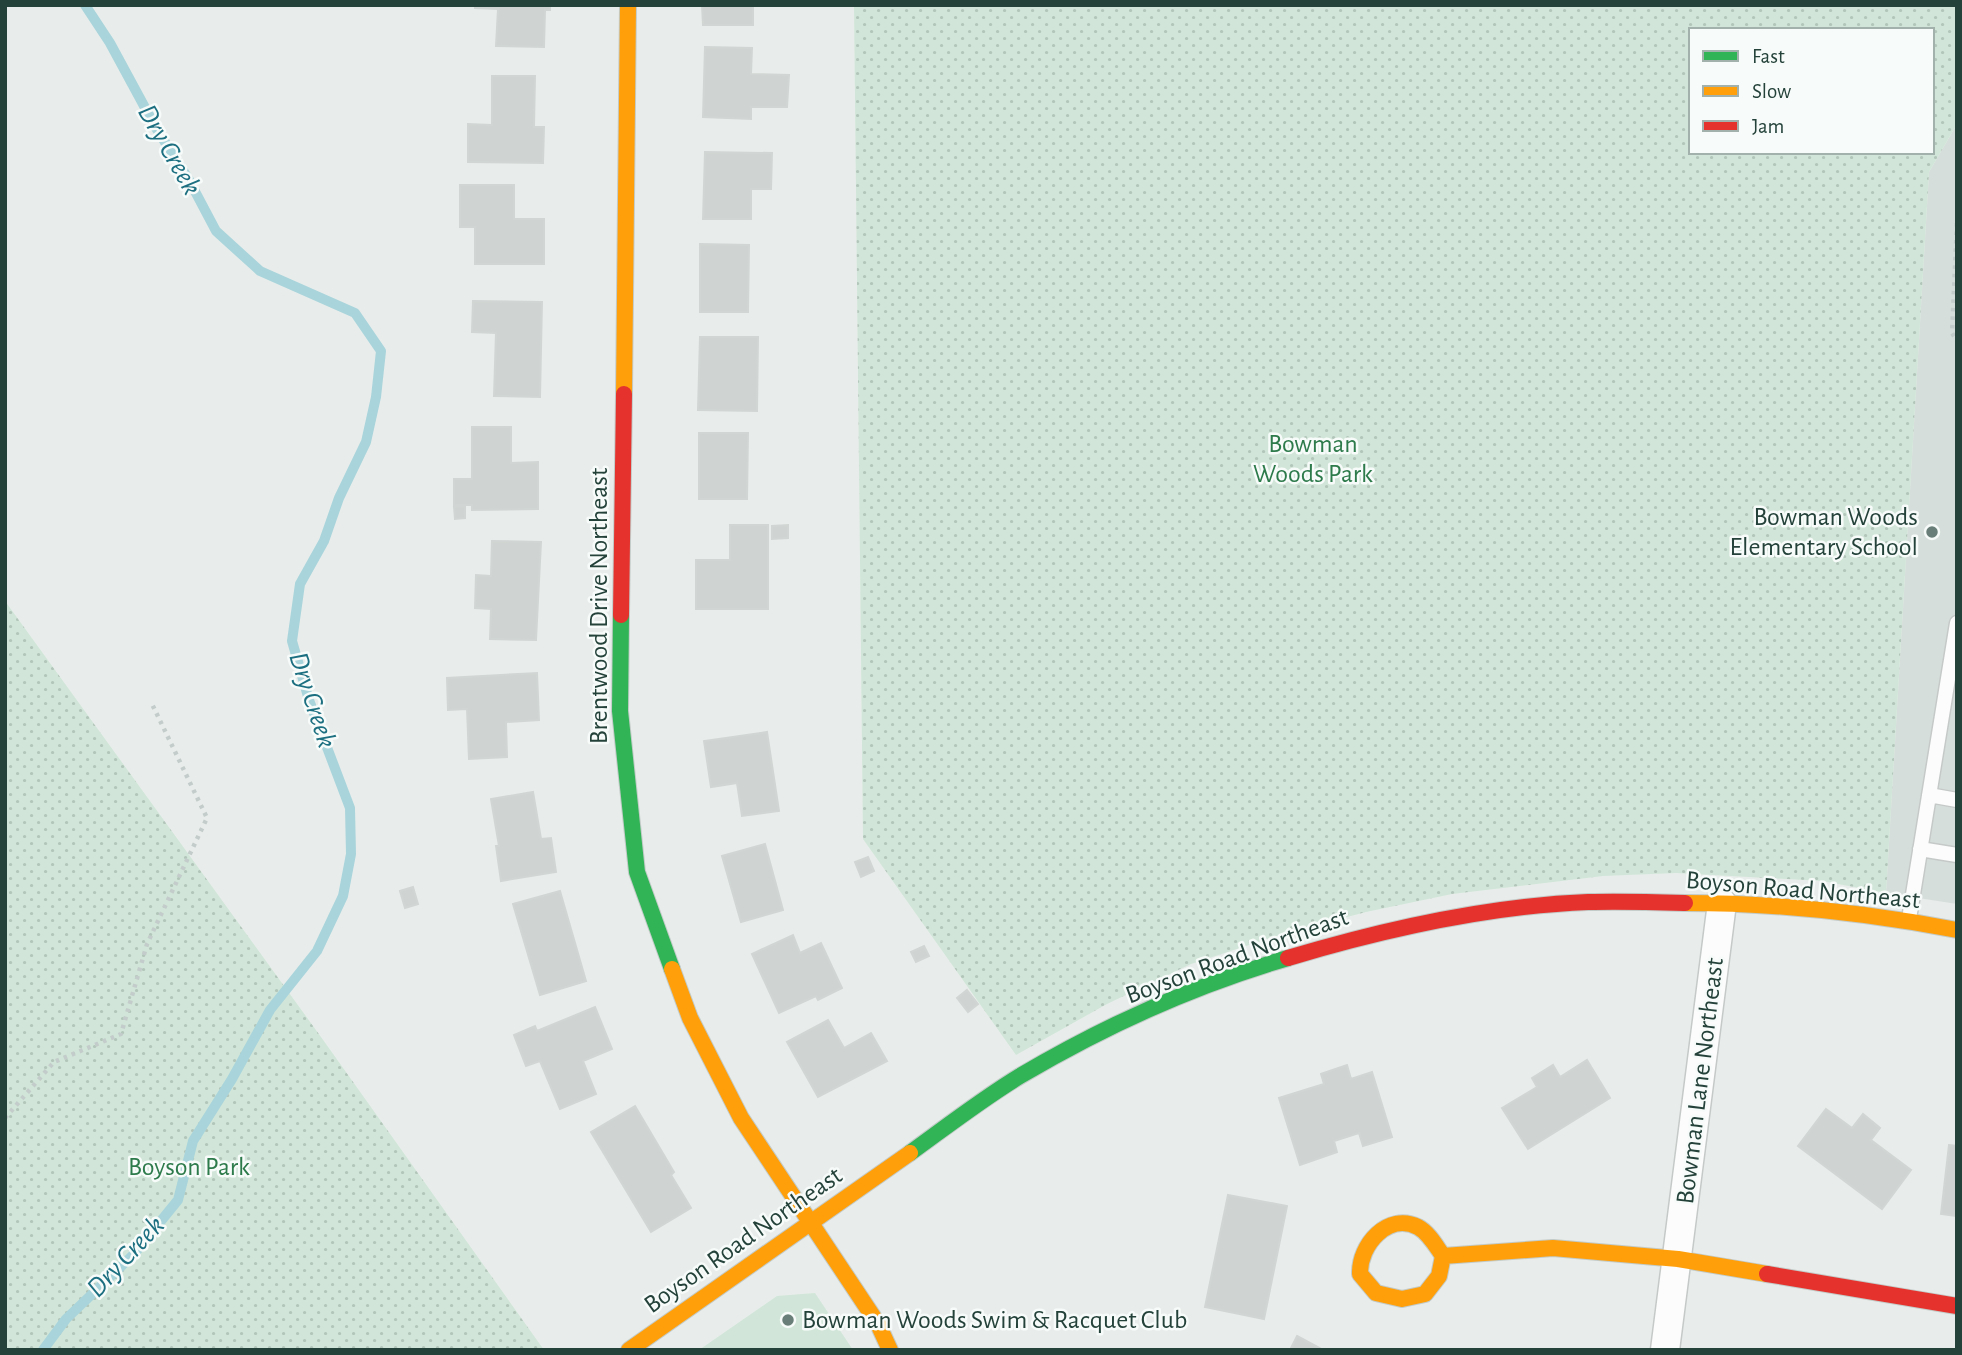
<svg xmlns="http://www.w3.org/2000/svg" width="1962" height="1355" viewBox="0 0 1962 1355" font-family="'Alegreya Sans',sans-serif">
<style>
.built{fill:#d6dedb}
.grass{fill:url(#grass-dots);fill-rule:evenodd}
.garden{fill:#d1e6d8}
.lines{fill:none;stroke-linecap:round;stroke-linejoin:round}
.stream{stroke:#a9d4db;stroke-width:10}
.building{fill:#cfd4d2;stroke:#d1d6d4;stroke-width:2}
.lane-casing{stroke:#c5cac8;stroke-width:17}
.street-casing{stroke:#c5cac8;stroke-width:31}
.fast-casing{stroke:#c3cbc8;stroke-width:18}
.slow-casing{stroke:#c3cbc8;stroke-width:18}
.jam-casing{stroke:#c3cbc8;stroke-width:18}
.path{stroke:#c3ccca;stroke-width:4.5;stroke-dasharray:3.5 5;stroke-linecap:butt}
.lane{stroke:#fcfcfc;stroke-width:14}
.street{stroke:#fcfcfc;stroke-width:28}
.fast{stroke:#30b455;stroke-width:16}
.slow{stroke:#ff9f0a;stroke-width:16}
.jam{stroke:#e5322d;stroke-width:16}
.poi-dot{fill:#697e78;stroke:#f7fbf9;stroke-width:2.5}
.labels{text-anchor:middle;dominant-baseline:central;stroke-width:5;stroke-linejoin:round;paint-order:stroke}
.park-label{font-size:26px;fill:#2d7a4b;stroke:#f7fbf9}
.poi-label{font-size:26px;fill:#24423a;stroke:#f7fbf9;text-anchor:end}
.street-label{font-size:26px;fill:#24423a;stroke:#f7fbf9}
.water-label{font-size:28px;font-style:italic;fill:#1c6f80;stroke:#f7fbf9}
</style>
<defs>
<pattern id="grass-dots" width="8" height="8" patternUnits="userSpaceOnUse" patternTransform="scale(1.75)"><rect width="8" height="8" fill="#d1e6d8"/><path d="M2 2h.1M6 6h.1" fill="none" stroke="#b3c6ba" stroke-width="1.8" stroke-linecap="round"/></pattern>
</defs>
<rect width="100%" height="100%" fill="#e8edeb"/>
<path class="built" d="M1957 124V904L1886 893 1929 172Z"/>
<path class="grass" d="M854 5H1957V124L1929 172 1886 893 1822 881 1676 873 1603 876 1452 894 1366 912 1283 934 1191 964 1107 1004 1016 1055 863 839ZM1691 30H1932V152H1691Z
M5 601 321 1037 544 1350H5Z"/>
<path class="garden" d="M815 1293 853 1350H699L777 1296Z"/>
<g class="lines">
<path class="stream" d="M43 1350 66 1319 134 1254 178 1200 193 1141 232 1079 270 1010 317 951 343 896 351 854 350 808 309 700 292 641 300 584 324 541 339 498 366 442 376 397 381 351 355 313 260 271 216 231 189 180 156 128 110 43 85 5"/>
</g>
<path class="building" d="M475 5H550V10H545L544 47 496 46 498 9 475 8Z
M702 5H753V25H703Z
M705 47 752 48 751 74 789 75 787 107H751V119L703 117Z
M492 76H535L534 127H544L543 163 468 162V124L492 125Z
M705 152 772 153 771 189H751V219H703Z
M460 185H514V219H544V264H475V227H460Z
M700 244 749 245 748 312H700Z
M473 301 542 302 540 397 494 396 496 333 472 332Z
M700 337H758L757 411 698 410Z
M472 427H511V463L538 462V509L472 510V505H454V479H472Z
M699 433H748L747 499H699Z
M465 506V518L455 519 454 507Z
M730 525H768V609H696V560H730Z
M788 525V538L772 539V526Z
M492 541 541 542 536 640 490 639 491 609 475 608 476 575 491 576Z
M537 673 539 720 506 722 507 757 469 759 467 709 448 710 447 678Z
M767 732 779 811 742 816 737 783 711 787 704 741Z
M533 792 541 839 551 838 556 872 501 881 496 846H499L491 799Z
M765 844 783 910 741 922 722 856Z
M868 857 874 871 861 877 855 862Z
M413 887 418 904 405 908 400 891Z
M560 891 586 981 540 995 513 904Z
M793 935 800 953 821 943 842 988 818 1000 816 996 779 1013 752 954Z
M924 946 929 956 916 962 911 952Z
M967 990 978 1004 968 1012 957 998Z
M595 1007 612 1049 583 1061 596 1094 560 1109 540 1061 526 1066 514 1035 535 1026 537 1031Z
M828 1020 844 1048 871 1033 887 1061 818 1097 787 1042Z
M1587 1060 1610 1098 1528 1149 1502 1108 1537 1087 1532 1078 1553 1065 1560 1077Z
M1347 1065 1351 1079 1372 1072 1392 1137 1363 1146 1359 1133 1334 1141 1337 1152 1300 1165 1279 1098 1324 1084 1321 1074Z
M635 1106 674 1172 671 1175 691 1208 651 1232 591 1132Z
M1826 1109 1852 1128 1863 1114 1880 1128 1871 1140 1911 1170 1882 1209 1798 1146Z
M1949 1145 1957 1146V1216L1941 1214Z
M1228 1195 1287 1206 1264 1319 1205 1307Z
M1297 1336 1323 1350H1290Z"/>
<g class="lines">
<defs>
<path id="lane" d="M1929 795 1957 800
M1920 849 1957 855
M1909 919 1957 623"/>
<path id="street" d="M1665 1350 1722 903"/>
<path id="fast" d="M621 615 620 711 637 872 672 969
M910 1153C946 1127 982 1099 1020 1076 1103 1027 1195 985 1288 958"/>
<path id="slow" d="M624 394 628 5
M1685 903C1776 903 1868 913 1957 930
M672 969 690 1018 741 1118 878 1324 890 1350
M1443 1256C1436 1246 1429 1233 1418 1227 1388 1212 1359 1245 1360 1274L1376 1293 1402 1299 1425 1294 1439 1276 1443 1256 1553 1248 1678 1259 1767 1274
M629 1350 910 1153"/>
<path id="jam" d="M621 615 624 394
M1288 958C1385 929 1486 906 1588 902 1620 901 1653 902 1685 903
M1767 1274 1957 1306"/>
</defs>
<use href="#lane" class="lane-casing"/>
<use href="#street" class="street-casing"/>
<use href="#fast" class="fast-casing"/>
<use href="#slow" class="slow-casing"/>
<use href="#jam" class="jam-casing"/>
<path class="path" d="M1957 223 1952 333 1957 341
M5 1118 54 1062 121 1034 147 944 207 818 152 704"/>
<use href="#lane" class="lane"/>
<use href="#street" class="street"/>
<use href="#fast" class="fast"/>
<use href="#slow" class="slow"/>
<use href="#jam" class="jam"/>
</g>
<g class="poi-dot">
<circle cx="1932" cy="532" r="7"/>
<circle cx="788" cy="1320" r="7"/>
</g>
<g class="labels">
<g class="park-label">
<text x="1313" y="444">Bowman<tspan x="1313" dy="30">Woods Park</tspan></text>
<text x="189" y="1167">Boyson Park</text>
</g>
<g class="poi-label">
<text x="1918" y="517">Bowman Woods<tspan x="1918" dy="30">Elementary School</tspan></text>
<text x="802" y="1320" text-anchor="start">Bowman Woods Swim &amp; Racquet Club</text>
</g>
<g class="street-label">
<text transform="translate(599 606) rotate(-90)">Brentwood Drive Northeast</text>
<text transform="translate(1803 890) rotate(5)">Boyson Road Northeast</text>
<text transform="translate(1237 956) rotate(-20)">Boyson Road Northeast</text>
<text transform="translate(1700 1081) rotate(-83)">Bowman Lane Northeast</text>
<text transform="translate(743 1240) rotate(-35)">Boyson Road Northeast</text>
</g>
<g class="water-label">
<text transform="translate(169 150) rotate(60)">Dry Creek</text>
<text transform="translate(312 700) rotate(72)">Dry Creek</text>
<text transform="translate(126 1257) rotate(-47)">Dry Creek</text>
</g>
</g>
<rect width="1962" height="1355" fill="none" stroke="#24423a" stroke-width="14"/>
<rect x="1689" y="28" width="245" height="126" fill="#f7fbf9" stroke="#a3b1ad" stroke-width="2"/>
<rect x="1703" y="51" width="35" height="10" fill="#30b455" stroke="#a3b1ad" stroke-width="2"/>
<text x="1752" y="63" font-size="21" fill="#24423a">Fast</text>
<rect x="1703" y="86" width="35" height="10" fill="#ff9f0a" stroke="#a3b1ad" stroke-width="2"/>
<text x="1752" y="98" font-size="21" fill="#24423a">Slow</text>
<rect x="1703" y="121" width="35" height="10" fill="#e5322d" stroke="#a3b1ad" stroke-width="2"/>
<text x="1752" y="133" font-size="21" fill="#24423a">Jam</text>
</svg>
